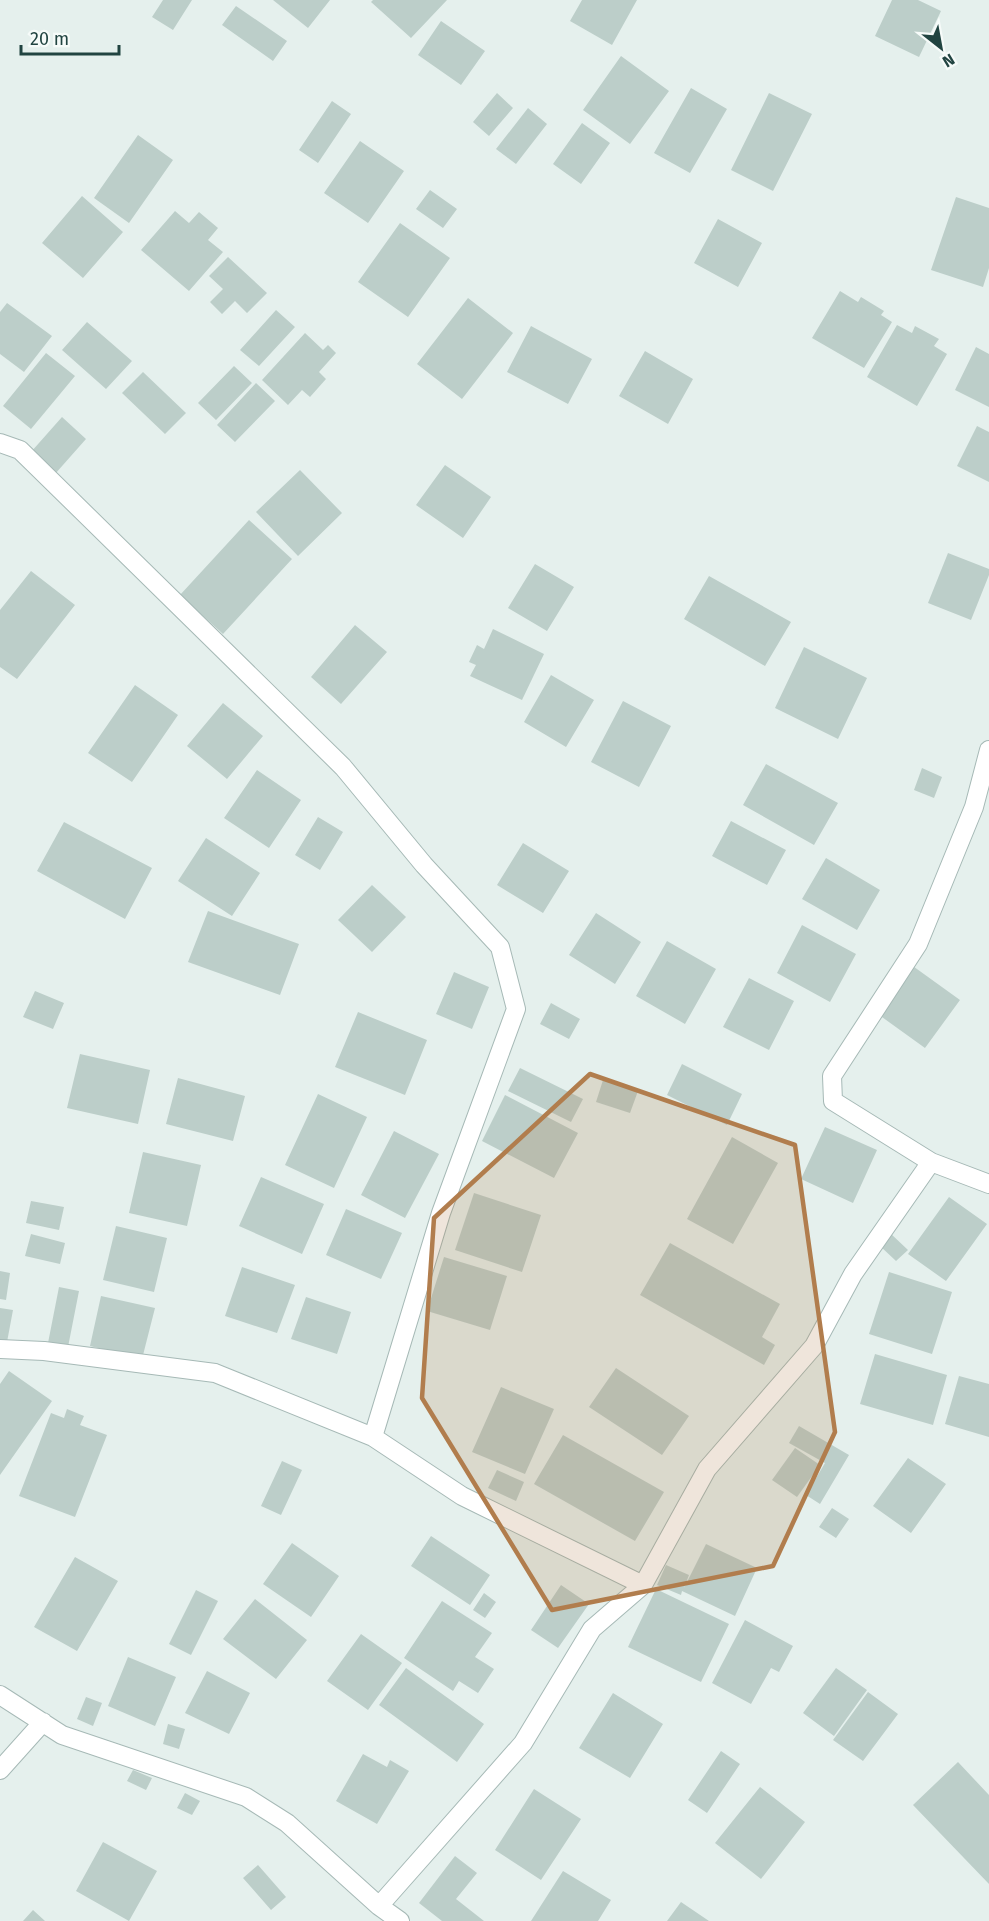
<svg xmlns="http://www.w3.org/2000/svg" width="989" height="1921" viewBox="0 0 989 1921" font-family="'Fira Sans',sans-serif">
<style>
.building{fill:#bccec9}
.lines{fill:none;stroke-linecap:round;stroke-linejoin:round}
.minor-casing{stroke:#a6b9b6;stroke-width:20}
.minor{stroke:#fff;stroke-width:18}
.marked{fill:#b17d4d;fill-opacity:0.2;stroke:#b17d4d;stroke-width:4.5;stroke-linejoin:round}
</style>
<rect width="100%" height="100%" fill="#e5f0ed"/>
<path class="building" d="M163 0H192L173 30 152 17Z
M273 0H330L308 28Z
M373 0H447L411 38 371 2Z
M582 0H637L612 45 570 21Z
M892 0H918L941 11 919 57 875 36Z
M236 6 287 41 273 61 222 25Z
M441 21 485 51 461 85 418 55Z
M621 56 669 91 630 144 583 110Z
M691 88 727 109 690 173 654 153Z
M497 93 513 108 489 136 473 122Z
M769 93 812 114 773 191 731 170Z
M332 101 351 114 318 163 299 150Z
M528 108 547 124 516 164 496 149Z
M582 123 610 143 581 184 553 164Z
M138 135 173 160 129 223 94 198Z
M360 141 404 171 368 223 324 193Z
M430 190 457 209 443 228 416 209Z
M82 196 123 232 83 278 42 243Z
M956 197 989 208V268L983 287 931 270Z
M175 211 189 223 199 212 218 228 208 240 223 252 189 291 141 250Z
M718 219 762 243 738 287 694 263Z
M400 223 450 258 408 317 358 282Z
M228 257 267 293 247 313 235 301 222 314 210 302 223 289 209 276Z
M840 291 858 302 861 297 884 311 881 315 892 322 864 368 812 338Z
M468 298 513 333 462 399 417 364Z
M7 303 52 336 24 372 0 354V312Z
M276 310 295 327 259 366 240 350Z
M87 322 132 361 106 389 62 350Z
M897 325 912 333 915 326 939 339 934 346 947 354 917 406 867 377Z
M531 326 592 359 568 404 507 372Z
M305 333 323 350 328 345 336 353 319 372 326 379 310 397 302 390 288 405 262 380Z
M976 347 989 354V407L955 390Z
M645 351 693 379 668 424 619 396Z
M46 353 75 376 31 429 3 406Z
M234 366 252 383 216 420 198 403Z
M143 372 186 413 165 434 122 393Z
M256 383 275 401 235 442 217 425Z
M62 417 86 439 55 474 31 452Z
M977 426 989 432V482L957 466Z
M445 465 491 497 463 538 416 505Z
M300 470 342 513 298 556 256 512Z
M249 520 292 559 223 634 180 595Z
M948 553 989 569V575L971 620 928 603Z
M535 564 574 587 547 631 508 608Z
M31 571 75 605 17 679 0 667V610Z
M709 576 791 622 765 666 684 619Z
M355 625 387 652 341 704 311 677Z
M493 629 544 654 522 700 470 676 476 665 469 662 477 645 484 649Z
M804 647 867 678 838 739 775 708Z
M551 675 594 700 566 747 524 722Z
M135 685 178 715 132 782 88 753Z
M623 701 671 726 639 787 591 762Z
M223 703 263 736 227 779 187 746Z
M766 764 838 803 814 845 743 805Z
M922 768 942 777 934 798 914 790Z
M257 770 301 800 269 848 224 818Z
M318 817 343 832 320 870 295 855Z
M731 821 786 850 767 885 712 856Z
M64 822 152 868 125 919 37 871Z
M206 838 260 873 232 916 178 881Z
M523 843 569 871 543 913 497 885Z
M826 858 880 890 857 930 802 899Z
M372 885 406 917 372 952 338 920Z
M208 911 299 944 280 995 188 962Z
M596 913 641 942 615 984 569 955Z
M802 925 856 954 830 1002 777 973Z
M667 941 716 969 685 1024 636 996Z
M910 964 960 1000 925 1048 875 1012Z
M454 972 489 987 472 1029 436 1014Z
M749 978 794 1001 769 1050 723 1027Z
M35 991 64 1003 53 1029 23 1017Z
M551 1003 580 1019 569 1039 540 1024Z
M358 1012 427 1040 405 1095 335 1067Z
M80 1054 150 1070 138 1124 67 1108Z
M682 1064 742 1094 727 1125 667 1095Z
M520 1068 583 1099 571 1122 508 1091Z
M178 1078 245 1096 233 1141 166 1124Z
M603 1080 638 1091 630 1113 596 1102Z
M318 1094 367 1117 334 1188 285 1165Z
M505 1095 578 1133 554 1178 482 1141Z
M825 1127 877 1150 853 1203 801 1179Z
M394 1131 439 1154 405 1218 361 1195Z
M732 1137 778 1163 733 1244 687 1219Z
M143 1152 201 1165 187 1226 129 1213Z
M261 1177 324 1204 302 1254 239 1226Z
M474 1193 541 1215 522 1272 455 1250Z
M949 1197 987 1224 946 1281 908 1254Z
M31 1201 64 1207 59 1230 26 1223Z
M346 1209 402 1233 381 1279 326 1255Z
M116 1226 167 1238 154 1292 103 1280Z
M890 1233 908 1250 896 1261 879 1245Z
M31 1234 65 1243 60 1264 25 1256Z
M670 1243 780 1304 762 1337 775 1345 764 1365 640 1295Z
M444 1257 507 1276 490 1330 427 1311Z
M242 1267 295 1285 277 1333 225 1316Z
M0 1271 10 1273 6 1300 0 1299Z
M889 1272 952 1292 932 1354 869 1334Z
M59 1287 79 1291 68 1347 48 1343Z
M101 1296 155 1308 142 1359 90 1346Z
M306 1297 351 1312 337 1354 291 1339Z
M0 1308 13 1310 7 1342 0 1340Z
M875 1354 947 1375 933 1425 860 1404Z
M616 1368 689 1416 662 1455 589 1407Z
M9 1371 52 1401 0 1475V1384Z
M959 1376 989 1384V1437L945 1424Z
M501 1387 554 1409 525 1474 472 1452Z
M67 1409 84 1416 80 1425 107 1435 75 1517 19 1496 51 1413 64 1418Z
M799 1426 849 1455 820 1504 806 1495 825 1463 789 1443Z
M563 1435 664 1492 635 1541 534 1484Z
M795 1448 820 1465 797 1497 772 1480Z
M908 1458 946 1484 911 1533 873 1506Z
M282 1461 302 1470 281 1515 261 1506Z
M497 1470 524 1482 516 1501 488 1488Z
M832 1508 849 1519 836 1538 819 1527Z
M431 1536 490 1575 470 1605 411 1566Z
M292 1543 339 1576 311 1617 263 1584Z
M706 1544 757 1568 735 1616 682 1591 681 1595 657 1585 666 1565 689 1575 684 1588Z
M75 1557 118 1581 77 1651 34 1627Z
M561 1585 589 1604 558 1648 531 1630Z
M656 1589 729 1624 701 1682 628 1647Z
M196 1590 218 1601 191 1655 169 1644Z
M484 1593 496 1602 485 1618 473 1610Z
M255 1599 307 1640 276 1679 223 1639Z
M442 1601 492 1633 475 1657 494 1669 478 1693 459 1681 453 1691 404 1658Z
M745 1620 793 1646 779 1672 771 1668 751 1704 712 1683Z
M361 1634 402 1663 368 1710 327 1681Z
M128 1657 176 1677 155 1726 108 1706Z
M406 1668 484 1724 457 1762 379 1705Z
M836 1668 867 1690 834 1736 803 1713Z
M207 1671 250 1693 229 1734 185 1713Z
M868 1692 898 1714 863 1761 833 1740Z
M613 1693 663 1724 630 1778 579 1748Z
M86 1697 102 1703 93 1726 77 1719Z
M168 1724 185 1729 179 1749 163 1744Z
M721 1751 740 1764 707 1813 688 1800Z
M363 1754 387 1767 390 1760 409 1771 377 1824 336 1801Z
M958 1762 989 1795V1884L913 1805Z
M133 1770 152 1778 146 1790 127 1781Z
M760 1787 805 1822 761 1879 715 1843Z
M534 1789 581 1819 541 1880 495 1850Z
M185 1793 200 1801 192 1815 177 1808Z
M103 1842 157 1871 129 1921 76 1891Z
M455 1856 477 1873 456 1899 484 1921H442L419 1903Z
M258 1865 286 1897 271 1910 243 1878Z
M563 1871 611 1900 598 1921H531Z
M681 1902 709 1921H667Z
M33 1910 45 1921H23Z"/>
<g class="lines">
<defs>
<path id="minor" d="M0 443 20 450 343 767 424 865 500 947 516 1009 441 1213 373 1437
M989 750 974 807 918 944 832 1076 833 1101 931 1162 989 1184
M0 1349 44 1351 215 1373 373 1437 462 1496 643 1585
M0 1695 62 1735 246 1797 287 1823 379 1906 400 1921
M0 1770 43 1722
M379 1906 523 1743 592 1629 643 1585 707 1469 814 1346 853 1274 931 1162"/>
</defs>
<use href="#minor" class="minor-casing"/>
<use href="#minor" class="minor"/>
</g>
<path class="marked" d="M590 1074 795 1145 835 1432 773 1566 552 1610 422 1398 434 1218Z"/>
<g transform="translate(941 48) rotate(149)" stroke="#f6fbf9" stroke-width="4.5" paint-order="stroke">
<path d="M0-4.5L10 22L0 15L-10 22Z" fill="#214441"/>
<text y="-9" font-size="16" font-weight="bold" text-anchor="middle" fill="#214441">N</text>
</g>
<path d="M21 45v9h98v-9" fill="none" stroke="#214441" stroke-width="3"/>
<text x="30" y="45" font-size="18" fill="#214441" stroke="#f6fbf9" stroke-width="4.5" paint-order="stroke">20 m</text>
</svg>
